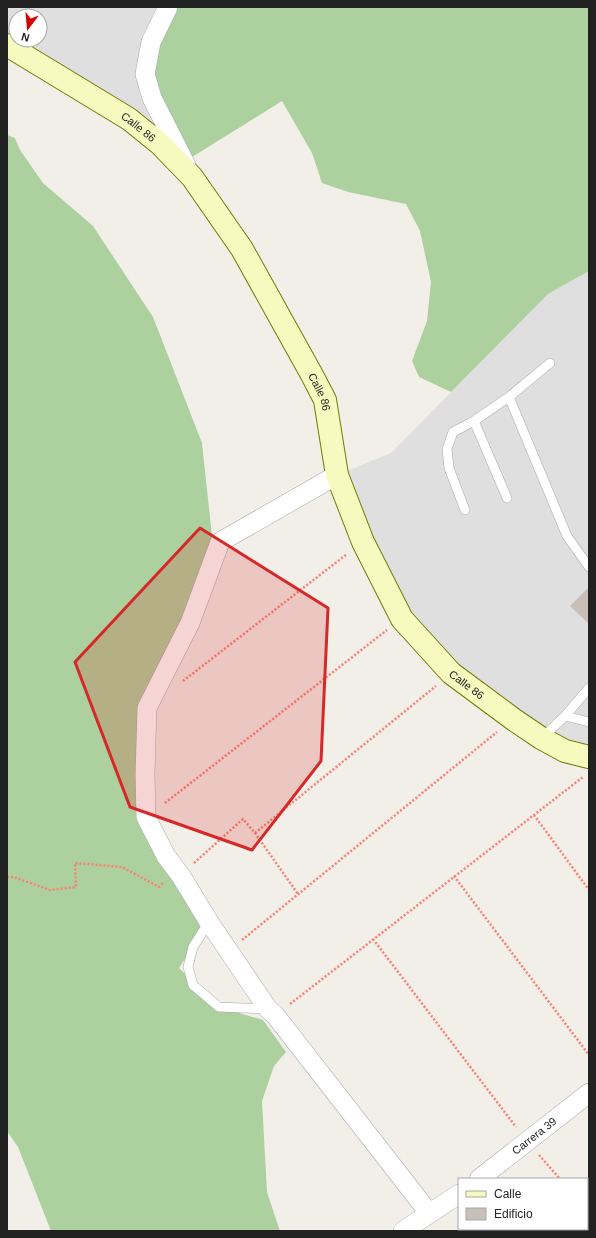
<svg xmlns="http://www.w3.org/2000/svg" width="596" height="1238" viewBox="0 0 596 1238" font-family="Arial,sans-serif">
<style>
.residential{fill:#e0dfdf;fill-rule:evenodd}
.forest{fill:#add19e}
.building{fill:#c7bfb8}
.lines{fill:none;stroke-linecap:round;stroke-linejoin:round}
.lane-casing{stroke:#a9a9a9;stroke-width:10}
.street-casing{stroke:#a9a9a9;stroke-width:20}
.secondary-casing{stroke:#707d05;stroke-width:24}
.path{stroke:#fa8072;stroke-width:2.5;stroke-dasharray:2 2;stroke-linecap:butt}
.lane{stroke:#fff;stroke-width:9}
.street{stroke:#fff;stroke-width:19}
.secondary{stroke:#f7fabf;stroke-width:22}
.marked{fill:#d62828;fill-opacity:0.2;stroke:#d62828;stroke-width:3;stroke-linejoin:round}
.labels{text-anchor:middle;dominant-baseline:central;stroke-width:3.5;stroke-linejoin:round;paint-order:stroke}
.street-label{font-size:11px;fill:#222;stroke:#fff}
</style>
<rect width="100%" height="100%" fill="#f2efe9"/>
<path class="residential" d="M7 7H168L178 150 7 45ZM16 16H40V40H16Z
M589 271V757L541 738 402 619 337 475 391 453 548 294Z"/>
<path class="forest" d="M169 7H589V271L548 294 451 392 419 377 412 361 427 321 431 282 420 231 406 204 348 192 322 183 312 153 282 101 184 162 147 64Z
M7 135 15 138 20 150 43 183 93 226 153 317 202 443 212 536 190 623 147 708 136 809 209 922 179 968 219 1007 263 1020 286 1052 274 1066 262 1101 267 1192 280 1231H51L18 1147 7 1131Z"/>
<path class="building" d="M589 587V624L570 606Z"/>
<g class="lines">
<defs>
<path id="lane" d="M550 363 509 397 567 536 589 567
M507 498 474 421 509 397
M465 510 449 468 447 449 453 432 474 421
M565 716 589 722
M542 738 565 716 589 688
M209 922 193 947 188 967 193 985 219 1007 268 1009"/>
<g id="street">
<path d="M168 7 151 42 145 74 152 98 186 165"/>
<path d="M337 475 220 542 190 623 147 708 145 774 146 817 166 856 181 876 209 922 268 1009 275 1015 429 1213"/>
<path id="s1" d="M479 1179 589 1093"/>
<path d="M403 1231 459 1194"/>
</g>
<g id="secondary">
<path id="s2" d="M7 45 129 119 160 144 192 177 242 249 312 375 325 400 337 475 363 542 402 619 451 673 513 719 541 738 565 751 589 757"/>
</g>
</defs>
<use href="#lane" class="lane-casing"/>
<use href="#street" class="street-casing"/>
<use href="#secondary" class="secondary-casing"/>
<path class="path" d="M183 681 347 554
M165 803 387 630
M534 815 589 890
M255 833 436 686
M194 863 243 819 255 833 298 894
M454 876 589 1055
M7 877H14L50 890 76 887 75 863 122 867 159 887 163 883
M373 939 516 1127
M242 940 497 732
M290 1004 583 777
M539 1155 560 1179
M587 1210 589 1212
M485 1229 487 1231"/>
<use href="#lane" class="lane"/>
<use href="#street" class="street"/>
<use href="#secondary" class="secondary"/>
</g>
<path class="marked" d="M200 528 328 608 321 761 252 850 130 807 75 662Z"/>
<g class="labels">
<g class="street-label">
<text stroke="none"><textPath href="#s2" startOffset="155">Calle 86</textPath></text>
<text stroke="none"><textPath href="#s2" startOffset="479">Calle 86</textPath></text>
<text stroke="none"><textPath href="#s2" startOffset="815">Calle 86</textPath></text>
<text stroke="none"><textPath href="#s1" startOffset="70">Carrera 39</textPath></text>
</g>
</g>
<rect width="596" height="1238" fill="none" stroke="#222222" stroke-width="16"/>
<rect x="458" y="1178" width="130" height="52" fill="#ffffff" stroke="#a7a7a7"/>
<rect x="466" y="1191" width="20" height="6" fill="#f7fabf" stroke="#a7a7a7"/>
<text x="494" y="1198" font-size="12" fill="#222222">Calle</text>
<rect x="466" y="1208" width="20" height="12" fill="#c7bfb8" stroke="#a7a7a7"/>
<text x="494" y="1218" font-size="12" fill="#222222">Edificio</text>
<g transform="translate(28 28) rotate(196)"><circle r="19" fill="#ffffff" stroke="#a7a7a7"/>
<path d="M0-3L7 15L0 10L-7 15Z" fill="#d40000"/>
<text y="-6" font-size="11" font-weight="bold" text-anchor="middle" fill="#222222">N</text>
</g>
</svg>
